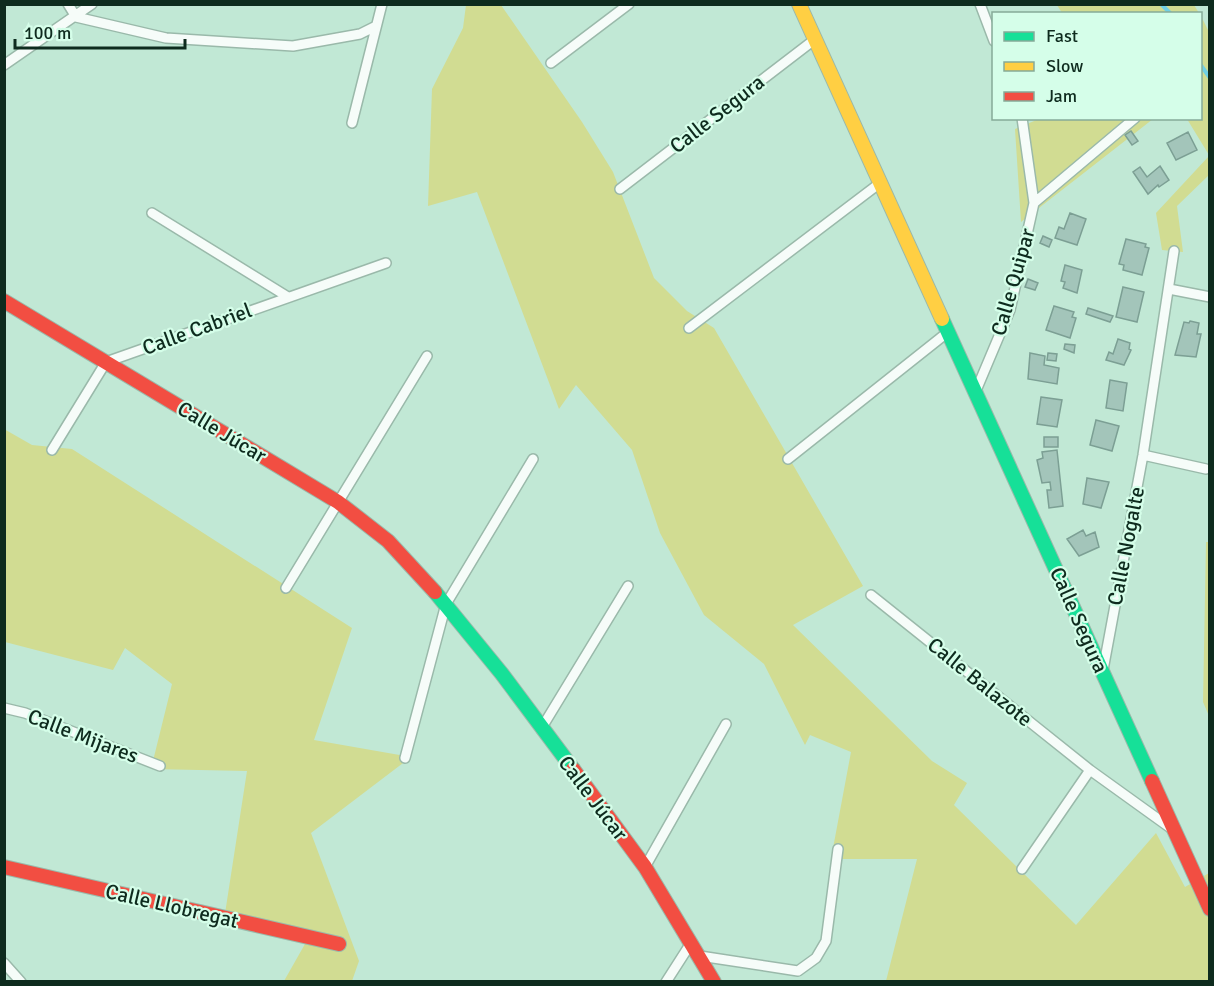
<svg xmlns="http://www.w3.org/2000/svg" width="1214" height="986" viewBox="0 0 1214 986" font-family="Signika,sans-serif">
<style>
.green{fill:#d1dc92}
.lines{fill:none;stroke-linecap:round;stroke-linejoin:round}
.stream{stroke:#70d0e5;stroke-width:4}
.building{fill:#a3c5ba;stroke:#7c9f94;stroke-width:1.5}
.street-casing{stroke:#9ab9aa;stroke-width:12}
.fast-casing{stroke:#9ab9aa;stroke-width:16}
.slow-casing{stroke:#9ab9aa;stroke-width:16}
.jam-casing{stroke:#9ab9aa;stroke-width:16}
.street{stroke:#f6fcf9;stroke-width:9}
.fast{stroke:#16e098;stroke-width:14}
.slow{stroke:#ffcf43;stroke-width:14}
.jam{stroke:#f24e42;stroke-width:14}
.labels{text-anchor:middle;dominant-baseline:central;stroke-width:4.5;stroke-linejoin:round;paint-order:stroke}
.street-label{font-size:21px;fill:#0e2b1e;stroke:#d5fee9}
</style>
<rect width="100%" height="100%" fill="#c1e8d5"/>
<path class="green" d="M466 5H501L582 122 613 172 654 278 687 311 714 328 863 586 793 625 932 761 967 783 954 805 1076 925 1156 833 1185 887 1209 873V981H886L917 859H831L851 752 810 735 805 745 764 664 704 615 660 533 632 450 576 385 559 409 477 192 428 206 432 89 463 28Z
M1057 5H1194L1199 13H1062Z
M1201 16 1209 32V155L1187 119 1200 118Z
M1039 119H1153L1021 222 1015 129Z
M1209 156V175L1177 206 1183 252 1162 250 1156 213Z
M4 429 32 445 72 449 352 628 314 740 411 757 311 833 359 961 352 981H284L305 944 224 920 247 771 151 769 172 684 125 648 113 670 5 642Z
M1206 542H1210L1209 716 1203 702Z"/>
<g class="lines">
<path class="stream" d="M1161 4 1171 14
M1200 64 1210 78"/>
</g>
<path class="building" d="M1131 131 1138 141 1132 145 1125 135Z
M1188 132 1197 150 1176 160 1167 143Z
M1160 166 1169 180 1159 187 1158 185 1148 194 1133 172 1140 167 1147 177Z
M1070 213 1086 219 1077 245 1055 238 1059 227 1064 229Z
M1043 236 1052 240 1049 247 1040 243Z
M1126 239 1146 244 1145 247 1149 248 1142 275 1123 270 1124 265 1119 264Z
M1065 265 1082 270 1077 293 1063 288 1065 282 1061 281Z
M1028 279 1038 283 1035 290 1025 287Z
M1123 287 1144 292 1137 322 1116 317Z
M1054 306 1074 312 1072 317 1076 318 1070 338 1046 330Z
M1088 308 1113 316 1110 322 1086 314Z
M1190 321 1199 323 1197 334H1201L1196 357 1175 355 1184 322 1189 323Z
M1118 339 1130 343 1129 349 1131 350 1124 365 1106 360 1109 352 1113 354Z
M1065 344 1075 345 1074 353 1064 349Z
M1030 353 1045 356 1044 365 1059 368 1057 384 1028 379Z
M1048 353 1057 354 1056 361 1047 360Z
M1110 380 1127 383 1123 411 1106 408Z
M1041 397 1062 400 1057 427 1037 424Z
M1096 420 1119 426 1112 451 1090 445Z
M1044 437H1058V447H1044Z
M1057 450 1063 506 1049 508 1047 490H1051L1050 482 1042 483 1037 460 1043 458 1042 452Z
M1087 478 1109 482 1101 508 1083 504Z
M1083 530 1086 536 1095 532 1099 547 1079 556 1067 539Z"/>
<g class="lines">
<defs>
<path id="street" d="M68 4 76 17 166 38 293 46 360 34 376 26
M980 4 994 41
M551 63 629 4
M4 65 92 4
M352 123 382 4
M620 189 814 40
M1034 203 1135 118
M152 213 288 297
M1169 289 1210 297
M689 328 880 183
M975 393 1010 310 1034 203 1022 118
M52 450 106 362 386 263
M1143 455 1206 469
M788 459 948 332
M286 588 427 356
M871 595 1090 770 1172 829
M1103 670 1143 455 1174 251
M4 708 25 713 160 766
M541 729 628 586
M405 758 446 604 533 459
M645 867 726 724
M1022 869 1090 770
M700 956 798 971 816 958 826 941 838 849
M4 963 21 982
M666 982 691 943"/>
<path id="fast" d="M942 319 1152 781
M435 592 502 674 573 769"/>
<path id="slow" d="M799 4 942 319"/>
<path id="jam" d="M4 301 338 502 388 541 435 592
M573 769 645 867 714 982
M1152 781 1210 909
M4 867 339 944"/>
</defs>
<use href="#street" class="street-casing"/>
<use href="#fast" class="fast-casing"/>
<use href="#slow" class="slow-casing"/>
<use href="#jam" class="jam-casing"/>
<use href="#street" class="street"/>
<use href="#fast" class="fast"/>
<use href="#slow" class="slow"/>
<use href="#jam" class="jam"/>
</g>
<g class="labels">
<g class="street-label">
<text transform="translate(717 114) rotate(-38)">Calle Segura</text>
<text transform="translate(1013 282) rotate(-74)">Calle Quipar</text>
<text transform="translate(197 329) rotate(-20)">Calle Cabriel</text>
<text transform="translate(222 432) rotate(31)">Calle Júcar</text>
<text transform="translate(1126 546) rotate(-79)">Calle Nogalte</text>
<text transform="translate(1079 620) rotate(66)">Calle Segura</text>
<text transform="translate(980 682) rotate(39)">Calle Balazote</text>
<text transform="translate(83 736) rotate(21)">Calle Mijares</text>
<text transform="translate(593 798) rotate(53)">Calle Júcar</text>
<text transform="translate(172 906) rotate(13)">Calle Llobregat</text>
</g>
</g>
<rect width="1214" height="986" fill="none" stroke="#0e2b1e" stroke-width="12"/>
<rect x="992" y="12" width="210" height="108" fill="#d5fee9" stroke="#85aa98" stroke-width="1.5"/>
<rect x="1004" y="32" width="30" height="9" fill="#16e098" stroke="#85aa98" stroke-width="1.5"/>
<text x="1046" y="42" font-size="18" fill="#0e2b1e">Fast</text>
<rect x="1004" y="62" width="30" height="9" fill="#ffcf43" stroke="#85aa98" stroke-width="1.5"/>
<text x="1046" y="72" font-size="18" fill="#0e2b1e">Slow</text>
<rect x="1004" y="92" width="30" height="9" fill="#f24e42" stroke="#85aa98" stroke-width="1.5"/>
<text x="1046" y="102" font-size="18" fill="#0e2b1e">Jam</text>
<path d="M15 39v9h170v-9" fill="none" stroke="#0e2b1e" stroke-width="3"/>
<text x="24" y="39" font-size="18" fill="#0e2b1e" stroke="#d5fee9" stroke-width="4.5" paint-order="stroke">100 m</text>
</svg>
